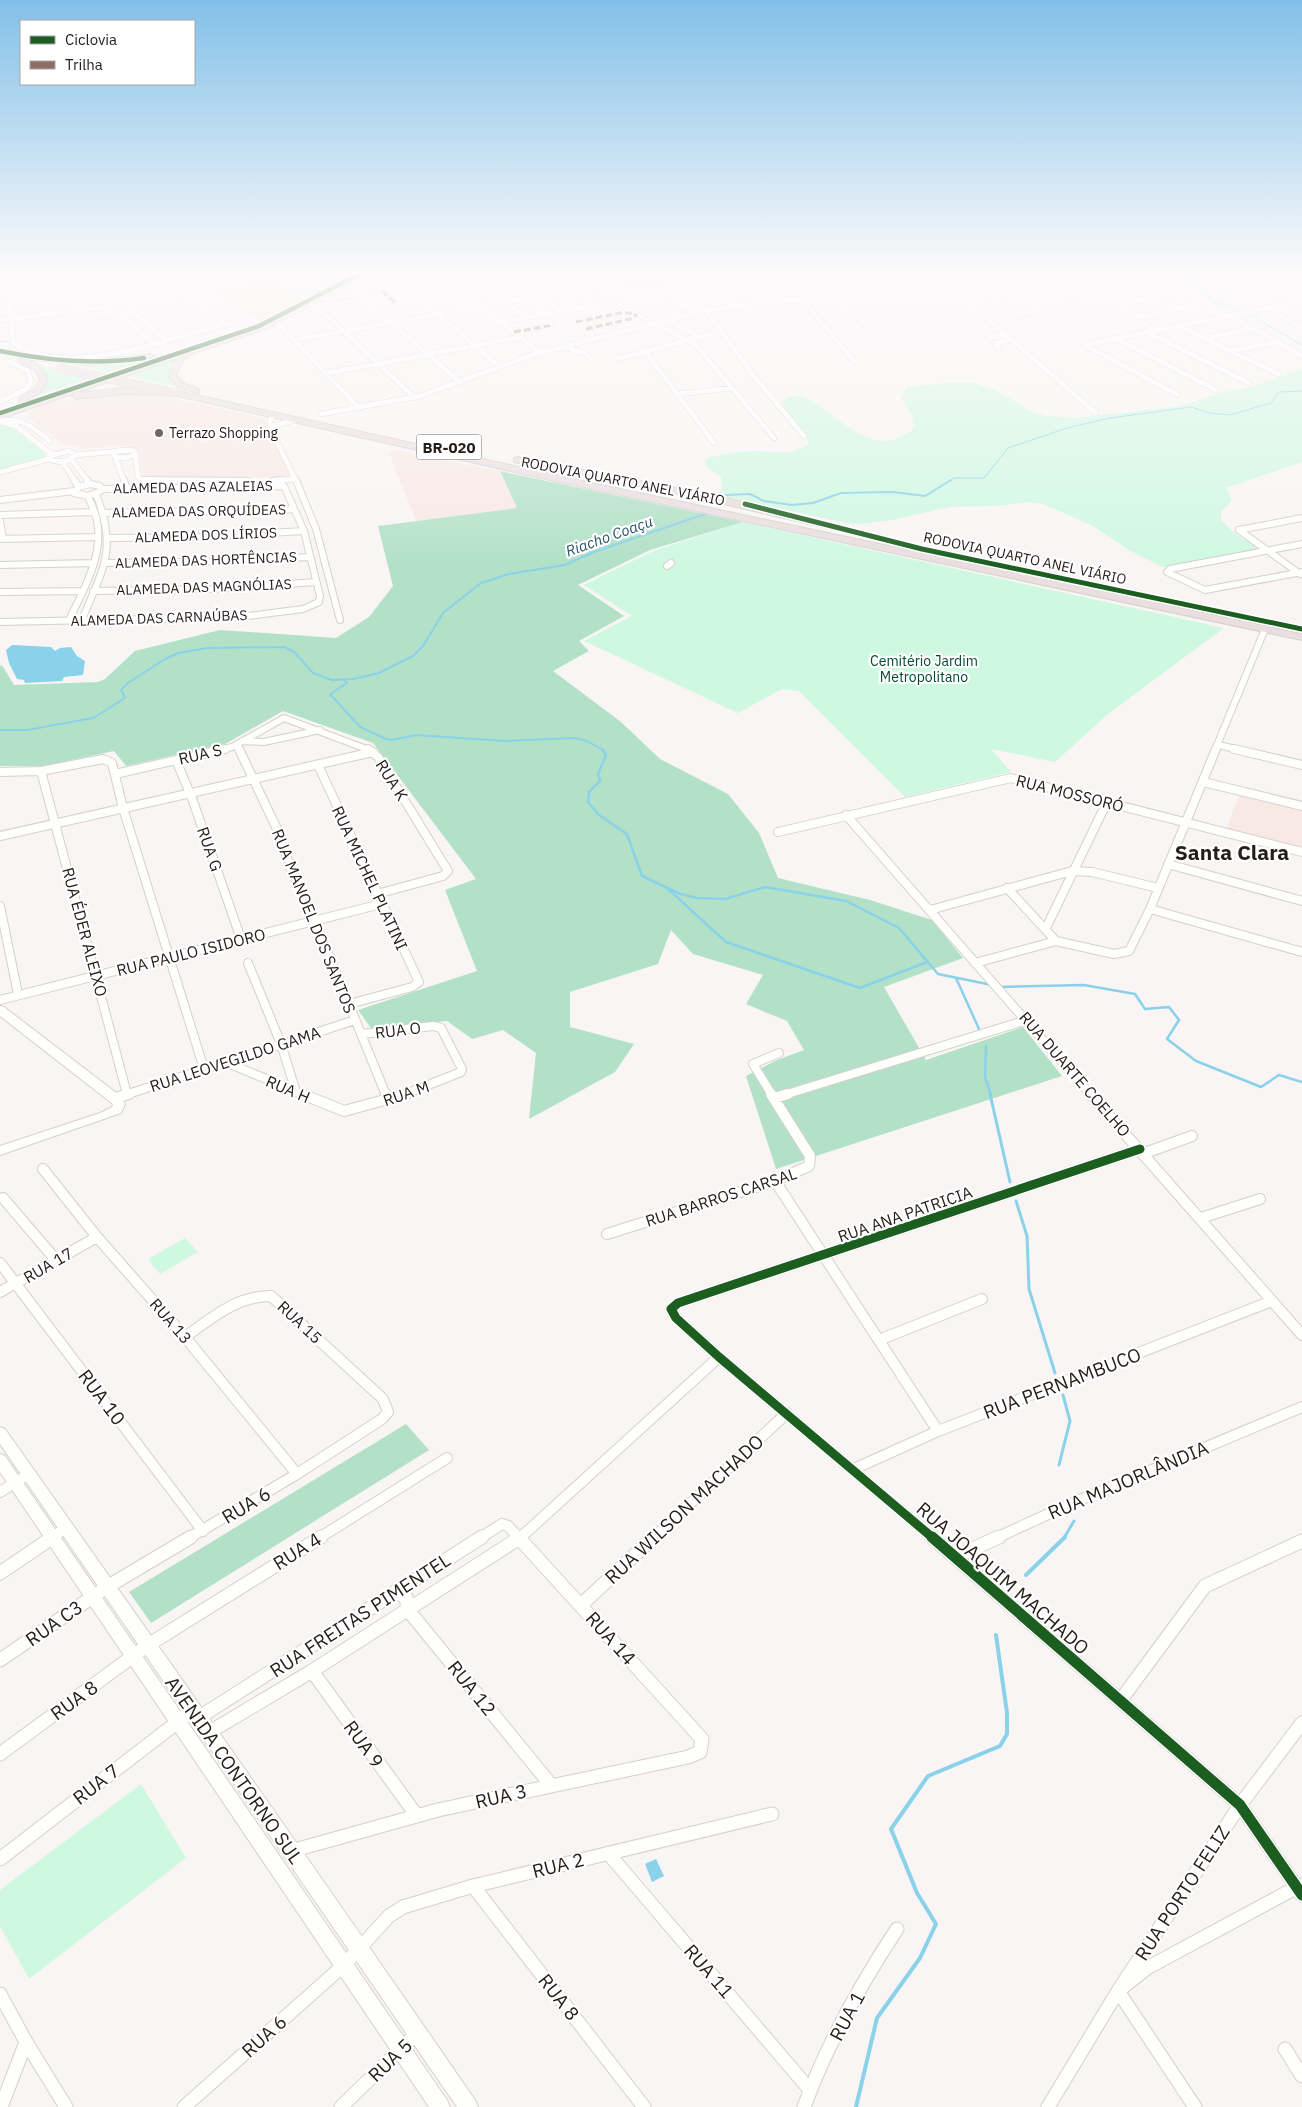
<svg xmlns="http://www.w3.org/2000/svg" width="1302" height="2107" viewBox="0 0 1302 2107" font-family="'IBM Plex Sans',sans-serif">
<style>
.built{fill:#f8e9e4}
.green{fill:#cff8e1}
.forest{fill:#b2e1c7}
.water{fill:#8ad1ea}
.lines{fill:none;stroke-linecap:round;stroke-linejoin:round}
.stream-far4{stroke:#8ad1ea;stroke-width:1}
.stream-far3{stroke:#8ad1ea;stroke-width:2}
.stream-far2{stroke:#8ad1ea;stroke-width:2.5}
.stream-far1{stroke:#8ad1ea;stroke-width:3}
.stream{stroke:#8ad1ea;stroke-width:4}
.minor-far4-casing{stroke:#d5d0ce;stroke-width:6}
.minor-far3-casing{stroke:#d5d0ce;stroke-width:8}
.minor-far2-casing{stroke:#d5d0ce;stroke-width:10}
.minor-far1-casing{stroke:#d5d0ce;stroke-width:12}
.minor-casing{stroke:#d5d0ce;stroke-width:15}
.tertiary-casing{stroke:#d5d0ce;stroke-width:2}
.trunk-casing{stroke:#d5d2d2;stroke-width:2}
.minor-far4{stroke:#fefefd;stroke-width:5}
.minor-far3{stroke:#fefefd;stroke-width:6}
.minor-far2{stroke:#fefefd;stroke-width:8}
.minor-far1{stroke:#fefefd;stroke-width:10}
.minor{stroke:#fefefd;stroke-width:13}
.tertiary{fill:#fefefd;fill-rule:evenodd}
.trunk{fill:#eadee0;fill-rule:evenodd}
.trunk-bridge-casing{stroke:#d5d2d2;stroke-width:9;stroke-linecap:butt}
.trunk-bridge{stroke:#eadee0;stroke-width:8}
.quiet{stroke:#8d6e63;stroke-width:3;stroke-dasharray:7 3;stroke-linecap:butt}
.cycleway-far3-casing{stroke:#fff;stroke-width:6}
.cycleway-far2-casing{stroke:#fff;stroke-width:8}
.cycleway-far1-casing{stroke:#fff;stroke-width:12}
.cycleway-casing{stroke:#fff;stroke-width:14}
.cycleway-far3{stroke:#1b5e20;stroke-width:4.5}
.cycleway-far2{stroke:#1b5e20;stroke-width:5}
.cycleway-far1{stroke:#1b5e20;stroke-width:9}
.cycleway{stroke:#1b5e20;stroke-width:11}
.poi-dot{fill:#6f6966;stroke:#fff;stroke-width:2}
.labels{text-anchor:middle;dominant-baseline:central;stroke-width:4.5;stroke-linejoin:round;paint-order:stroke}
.far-poi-label{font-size:14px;fill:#241d1a;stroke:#fff;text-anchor:start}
.far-street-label{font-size:14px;fill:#241d1a;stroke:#fff}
.far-park-label{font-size:14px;fill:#004a2e;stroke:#fff}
.shield{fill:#fff;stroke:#66615f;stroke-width:1}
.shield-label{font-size:15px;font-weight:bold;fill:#241d1a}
.far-water-label{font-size:15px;font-style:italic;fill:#285463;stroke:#fff}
.street-label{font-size:16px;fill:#241d1a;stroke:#fff}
.near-street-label{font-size:19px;fill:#241d1a;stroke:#fff}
.district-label{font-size:21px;font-weight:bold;fill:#241d1a;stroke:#fff}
</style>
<rect width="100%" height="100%" fill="#f9f5f4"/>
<path class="built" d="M564 272H649L667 286 633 288 607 276 583 281Z
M265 280 272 281 302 300 260 321 214 291Z
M107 393 160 395 267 419 265 422 290 475 286 477 147 479 143 478 138 449 135 448 124 446 85 449 62 444 28 418 30 411 38 406 78 397Z
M395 450 500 471 518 508 416 521 389 453Z
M1239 796 1302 811V850L1226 830Z"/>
<path class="green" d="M709 272H766L767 275 713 279Z
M180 357C169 367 166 376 179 387L124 375Z
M150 359 108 372 69 364 113 363Z
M37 365 92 377 32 398C40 391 46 387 47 376Z
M1302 369V462L1226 488 1232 500 1221 512V520L1237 535 1258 547 1254 550 1168 567H1163L1129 550 1091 525 1043 504 1027 502 998 506 950 507 892 520 860 524 846 523 717 495 722 489 721 477 705 465V459C721 454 738 451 755 451 775 451 790 456 808 445 809 430 789 417 780 405 787 391 803 396 814 402 832 414 863 442 885 441 895 441 904 435 913 430 917 415 905 409 901 397L907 387 959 382 974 383 997 391 1033 412 1046 416 1076 418 1181 406 1224 392 1248 388Z
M0 424 10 426 46 454 43 459 0 470Z
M743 522 1224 628 1108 714 1055 762 991 749 1011 772 905 797 799 691 782 689 738 713 584 641 632 616 584 585 653 551Z
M185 1238 198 1252 160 1274 148 1259Z
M141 1784 186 1858 29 1979 0 1926V1890Z"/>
<path class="forest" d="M500 471 743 522 650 550 578 585 624 616 579 641 589 651 553 671 621 722 660 759 728 794 759 833 778 878 870 900 932 920 963 958 884 987 926 1060 1023 1027 1062 1076 776 1169 746 1076 777 1060 804 1050 787 1021 746 1004 763 975 693 954 671 930 658 964 570 992V1027L634 1044 615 1072 529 1119 536 1053 503 1030 472 1039 447 1021 371 1028 358 1010 477 971 445 890 476 879 373 743 283 711 225 744 126 766 114 751 43 766H0V666L2 665 14 685 98 682 105 679 135 651 220 630 336 638 369 617 393 586 378 526 517 508Z
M406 1424 429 1450 151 1623 129 1592Z"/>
<path class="water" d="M12 645 51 647 55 651 60 648 71 647 77 656 85 661 83 675 64 677 62 681 25 683 24 680 17 679 9 663 6 650Z
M656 1859 664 1876 652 1882 645 1864Z"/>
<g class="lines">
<path class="stream-far4" d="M1170 272 1179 275 1213 301 1242 311
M1248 314 1302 345
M0 342 9 341
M949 481 954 478H984L1008 448 1067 428 1110 418 1191 407 1209 413 1230 415 1271 403 1279 392 1302 391"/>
<path class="stream-far3" d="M725 495 750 494 764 501 792 505 813 503 841 493 893 492 925 496 951 480
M345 681 347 683 330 694 360 727 386 739 392 740 416 735 505 741 575 738 587 741 603 750
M0 730H27L93 718 125 698 121 690 128 683 165 659 178 653 207 648 284 647 294 652 313 673 332 680 353 679 379 673 413 656 423 646 443 613 481 583 509 574 565 565 594 552 708 513"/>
<path class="stream-far2" d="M602 749 606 755 598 774 600 781 589 792 588 802 599 815 627 834 642 876 678 893 697 898 725 899 765 887 846 901 899 928 938 974 992 985
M668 889 726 942 860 988 927 962
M956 978 979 1029
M1000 987 1084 985 1135 994 1145 1009 1169 1007 1179 1020 1167 1039 1196 1061 1261 1087 1279 1075 1302 1082
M986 1046 985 1077 991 1095"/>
<path class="stream-far1" d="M990 1094 1010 1182
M1016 1201 1027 1236 1029 1289 1055 1373
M1059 1465 1070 1421 1063 1395
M1064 1538 1074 1521"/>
<path class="stream" d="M1026 1575 1065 1537
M856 2107 877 2018 920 1958 936 1924 917 1893 891 1829 928 1776 1000 1746 1007 1734V1713L996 1635"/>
<defs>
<path id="minor-far4" d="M8 272 13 342C61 381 171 338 225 324L181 293
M72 272 56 275 68 276 84 272
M117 272 120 298
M467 272 475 275
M769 272 803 283 819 297
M818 272 842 292
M861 272 878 285
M937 272 954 290 1096 413
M1130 272 1143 277
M1241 272 1302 298
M1282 272 1302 280
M118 273 155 274
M482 274 539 296
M1211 277 1302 328
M1211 277 1234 272
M447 280 540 353
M707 286 732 306
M405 287 500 367
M1115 287 1158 279 1167 280 1302 356
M1105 288 1153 330
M293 289 323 272
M985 289 1013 314 1041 312 1028 300
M382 291 396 303
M999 291 1073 272
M576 292 595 305
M359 295 460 382
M560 295 579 308
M829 295 863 332
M1244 296 1280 289
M127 297 139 300 140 305C131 314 116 318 107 307L109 302Z
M134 298 131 296 145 281 160 272
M543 299 562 311
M802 299 854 361
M673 300 678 304 700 311
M526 301 545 315
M141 303 253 277 278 279 297 292
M310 303 324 313 415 398
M1122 303 1186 291
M509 305 527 318
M706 310 753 375 804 436
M132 312 166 340
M95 314 113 313
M119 314 153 343
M1138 317 1207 303
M0 320 107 307
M666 320 696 335
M276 321 359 408
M502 322 610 303
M576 322 620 313H634
M653 323 695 344 774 438
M1179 326 1278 374
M586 329 630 319 637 314
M217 332 251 328
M514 332 554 325
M1147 332 1249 383
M986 334 990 337 1003 336
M1115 338 1216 390
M1205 338 1253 328
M294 340 591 287
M562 347 584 353 592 360
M998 348 995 343 1011 340
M645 351 714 443
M1232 351 1277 342
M617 359 711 334
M328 373 521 337
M678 394 732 388
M1178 395 1085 345 1302 301
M0 402 26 389 31 383 28 371 8 361
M321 414 420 396 535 354 706 310 802 299 878 285 927 281 971 286 1032 300 1115 287 1081 272
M273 416 270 420V427L296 481
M1 421C22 416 34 429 50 441
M0 422 16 426 51 454
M270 427 294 420
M121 450 114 453 115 457 127 458 135 454
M69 451 75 455C68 463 58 463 49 459V456Z
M75 455 132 450 135 452 138 477 143 481H248
M115 457 124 481
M71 459 88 481
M62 461 75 481
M0 472 49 459
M273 481 296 479"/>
<path id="minor-far3" d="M74 480 79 487
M87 480 90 484
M124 480 127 489
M142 480 248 481
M296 480 316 529 340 620
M273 481 283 480
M90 484 100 486 101 491 88 496 74 493 79 487Z
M0 500 74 491
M103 513 294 509
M0 515 94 512
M0 521 3 538
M1239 530 1300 574
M1239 530 1302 518
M108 538 198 537 304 531
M0 539 97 537
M1302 544 1170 569 1167 572 1205 590 1302 572
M104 563 204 562 309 557
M0 565 93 563
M667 566 671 563
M93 591 214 589 316 582
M0 592 82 591
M69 620C83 591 104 555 97 521 96 513 91 504 88 496
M82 620C103 568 118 550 96 494
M0 622 240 617 303 609 319 602 320 596 304 531 284 486 102 489
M242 741 264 742 320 730
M237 744 240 750
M1219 745 1239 750
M220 750 232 747 284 718 369 750
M1215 750 1265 629"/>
<path id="minor-far2" d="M239 749 277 829 292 872 315 921 386 1095
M368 749 378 757 448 871 443 876 377 894
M1234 749 1302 765
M176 760 193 801 241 939
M318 765 419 982 412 987 349 1004
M41 771 127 1094
M0 772 41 771 103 759 112 763 123 808 204 1069
M115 774 225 749
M1203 782 1302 806
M846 815 1091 1095
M778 832 1011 778 1302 852
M0 836 373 752
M1168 864 1302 901
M1007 888 1056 941
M0 906 18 994
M1150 909 1302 952
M930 910 1072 871 1092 872 1158 888
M1046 928 1107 802
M248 963 281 1044 296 1092
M975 963 1056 941 1114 954 1129 951 1150 909 1216 749
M0 1000 381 904
M362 1034 433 1026 441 1028 462 1069 461 1072 403 1095
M225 1062 305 1095
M125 1095 355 1020
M772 1095 753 1064 779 1053
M784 1095 1027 1020"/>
<path id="minor-far1" d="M302 1094 344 1111 407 1094
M386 1094 388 1099
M1090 1094 1302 1335
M115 1098 129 1094
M774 1098 788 1094
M1145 1153 1192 1136
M43 1169 97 1237 185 1337 297 1474
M775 1181 938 1431
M3 1198 56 1260
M1201 1218 1260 1199
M607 1234 775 1181 809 1166 810 1156 771 1094
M0 1263 203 1531
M0 1292 97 1237
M185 1337C212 1318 236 1296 271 1296L383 1399 388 1412 382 1419 297 1474 189 1538
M879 1340 982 1299
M854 1469 938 1431 1272 1301
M0 1492 29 1474
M51 1538 66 1528
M319 1538 447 1458
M480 1538 502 1524 508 1526 519 1538
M520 1538 719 1357
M653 1538 787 1413
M933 1538 719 1357 676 1318 671 1309 678 1303 1140 1149
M996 1538 1068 1505 1302 1407"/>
<path id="minor" d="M932 1537 1240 1805 1302 1895
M955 1557 999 1537
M0 1573 53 1537
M395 1592 406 1597 408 1610 551 1785
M581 1605 654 1537
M0 1660 107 1587 191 1537
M312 1671 417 1816
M1120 1701 1205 1586 1302 1541
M198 1718 482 1537
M208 1733 312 1671 521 1537
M0 1754 148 1645 321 1537
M291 1851 438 1810 688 1757 700 1752 702 1739 518 1537
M608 1853 810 2090
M0 1859 192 1711
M473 1886 644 2107
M0 1994 26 2042 66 2107
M1285 2049 1302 2076
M1 2107 26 2042
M184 2107 344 1965 389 1916 403 1907 473 1886 772 1814
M341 2107 417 2033
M804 2107C827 2044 860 1985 897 1929
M1048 2107 1118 1991 1147 1968 1301 1885
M1195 2107 1118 1991 1240 1805 1302 1723"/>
<path id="tertiary" d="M483 272H494L359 297 318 301 315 299 359 293Z
M558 272H565L656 323 651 324Z
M0 1006 4 1007 119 1095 125 1104 121 1113 0 1155V1146L100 1113 112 1107 113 1104 0 1016Z
M0 1427 5 1429C163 1652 320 1875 475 2100L478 2107H457L0 1444Z
M0 1454 5 1456 447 2100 450 2107H429L0 1472Z"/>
<path id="trunk" d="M365 272H374L266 329 191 354 181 363 176 375 185 384 199 389V393L179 388 169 377 175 359 0 419V413L260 325 319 295 297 294 293 292 294 290 324 292Z
M0 349 29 355 89 361 150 354 154 356 150 358 89 365 33 360 0 353Z
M19 359C34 358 42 368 48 380L40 393 22 403 19 402V398L34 389 40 380 35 370 19 363Z
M122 388 174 390 555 475 1302 634V640L555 481 173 395 122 394 76 399 72 396 76 393Z
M517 457 722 497 849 529 844 532 681 494 514 462V458Z"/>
</defs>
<use href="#minor-far4" class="minor-far4-casing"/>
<use href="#minor-far3" class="minor-far3-casing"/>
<use href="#minor-far2" class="minor-far2-casing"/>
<use href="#minor-far1" class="minor-far1-casing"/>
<use href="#minor" class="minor-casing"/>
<use href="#tertiary" class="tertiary-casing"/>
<use href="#trunk" class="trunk-casing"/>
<use href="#minor-far4" class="minor-far4"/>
<use href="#minor-far3" class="minor-far3"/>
<use href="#minor-far2" class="minor-far2"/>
<use href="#minor-far1" class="minor-far1"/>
<use href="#minor" class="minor"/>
<use href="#tertiary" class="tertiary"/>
<use href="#trunk" class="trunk"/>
<defs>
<path id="trunk-bridge" d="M59 368 174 393"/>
</defs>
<use href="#trunk-bridge" class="trunk-bridge-casing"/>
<use href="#trunk-bridge" class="trunk-bridge"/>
<path class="quiet" d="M382 291 396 303
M576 322 620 313H634
M586 329 630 319 637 314
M514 332 554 325"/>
<defs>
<path id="cycleway-far3" d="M0 351C48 361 95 365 144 358
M0 413 259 326 364 272"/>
<path id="cycleway-far2" d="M745 504 922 549 1302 629"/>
<path id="cycleway-far1" d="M933 1538 719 1357 676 1318 671 1309 678 1303 1140 1149"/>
<path id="cycleway" d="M932 1537 1240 1805 1302 1895"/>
</defs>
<use href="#cycleway-far3" class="cycleway-far3-casing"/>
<use href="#cycleway-far2" class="cycleway-far2-casing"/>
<use href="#cycleway-far1" class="cycleway-far1-casing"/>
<use href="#cycleway" class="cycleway-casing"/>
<use href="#cycleway-far3" class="cycleway-far3"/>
<use href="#cycleway-far2" class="cycleway-far2"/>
<use href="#cycleway-far1" class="cycleway-far1"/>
<use href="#cycleway" class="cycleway"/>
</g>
<linearGradient id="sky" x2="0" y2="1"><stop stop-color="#82c0e9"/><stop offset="0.48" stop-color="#fcfafa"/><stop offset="1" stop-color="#fcfafa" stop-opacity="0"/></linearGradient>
<rect width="1302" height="567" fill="url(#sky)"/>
<circle class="poi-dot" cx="159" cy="433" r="5"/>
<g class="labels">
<g class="far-poi-label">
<text x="169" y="433">Terrazo Shopping</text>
</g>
<g class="far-street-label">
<text transform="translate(623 481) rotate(11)">RODOVIA QUARTO ANEL VIÁRIO</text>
<text transform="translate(193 487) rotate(-1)">ALAMEDA DAS AZALEIAS</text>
<text transform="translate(199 511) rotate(-1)">ALAMEDA DAS ORQUÍDEAS</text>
<text transform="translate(206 535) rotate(-2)">ALAMEDA DOS LÍRIOS</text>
<text transform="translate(1025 558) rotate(12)">RODOVIA QUARTO ANEL VIÁRIO</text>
<text transform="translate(206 560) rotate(-2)">ALAMEDA DAS HORTÊNCIAS</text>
<text transform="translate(204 587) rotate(-2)">ALAMEDA DAS MAGNÓLIAS</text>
<text transform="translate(159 618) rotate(-2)">ALAMEDA DAS CARNAÚBAS</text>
</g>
<g class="far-park-label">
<text x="924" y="661">Cemitério Jardim<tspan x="924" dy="16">Metropolitano</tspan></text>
</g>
<rect class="shield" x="416.5" y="434.5" width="65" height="25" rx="4"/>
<g class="shield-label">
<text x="449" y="447">BR-020</text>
</g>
<g class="far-water-label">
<text transform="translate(609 536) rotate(-20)">Riacho Coaçu</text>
</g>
<g class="street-label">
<text transform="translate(200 754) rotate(-13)">RUA S</text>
<text transform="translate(392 780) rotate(58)">RUA K</text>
<text transform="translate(1070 793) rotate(14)">RUA MOSSORÓ</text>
<text transform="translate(210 849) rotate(71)">RUA G</text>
<text transform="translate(370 878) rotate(65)">RUA MICHEL PLATINI</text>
<text transform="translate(314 921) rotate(68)">RUA MANOEL DOS SANTOS</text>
<text transform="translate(85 932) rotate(75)">RUA ÉDER ALEIXO</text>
<text transform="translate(191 952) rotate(-14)">RUA PAULO ISIDORO</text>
<text transform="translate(398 1030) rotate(-7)">RUA O</text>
<text transform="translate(235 1059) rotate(-18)">RUA LEOVEGILDO GAMA</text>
<text transform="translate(1075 1074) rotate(49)">RUA DUARTE COELHO</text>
<text transform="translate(288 1089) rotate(23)">RUA H</text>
<text transform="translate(406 1093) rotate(-19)">RUA M</text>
<text transform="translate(721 1197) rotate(-18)">RUA BARROS CARSAL</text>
<text transform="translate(905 1214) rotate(-19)">RUA ANA PATRICIA</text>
<text transform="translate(48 1265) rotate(-30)">RUA 17</text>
<text transform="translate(171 1321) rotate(49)">RUA 13</text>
<text transform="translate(300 1322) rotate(43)">RUA 15</text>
</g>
<g class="near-street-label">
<text transform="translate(1062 1383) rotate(-21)">RUA PERNAMBUCO</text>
<text transform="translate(102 1397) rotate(53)">RUA 10</text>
<text transform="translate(1128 1480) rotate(-23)">RUA MAJORLÂNDIA</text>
<text transform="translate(246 1505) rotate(-31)">RUA 6</text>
<text transform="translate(684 1509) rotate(-43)">RUA WILSON MACHADO</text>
<text transform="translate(297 1551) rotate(-32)">RUA 4</text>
<text transform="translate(1003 1578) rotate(41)">RUA JOAQUIM MACHADO</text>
<text transform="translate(360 1615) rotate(-33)">RUA FREITAS PIMENTEL</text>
<text transform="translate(54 1623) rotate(-35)">RUA C3</text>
<text transform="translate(611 1638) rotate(48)">RUA 14</text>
<text transform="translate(472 1688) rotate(51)">RUA 12</text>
<text transform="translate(74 1700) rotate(-36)">RUA 8</text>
<text transform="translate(364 1744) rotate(54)">RUA 9</text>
<text transform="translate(234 1770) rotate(55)">AVENIDA CONTORNO SUL</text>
<text transform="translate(96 1784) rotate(-38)">RUA 7</text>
<text transform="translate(501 1796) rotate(-13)">RUA 3</text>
<text transform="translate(558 1865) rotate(-14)">RUA 2</text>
<text transform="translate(1182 1893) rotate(-57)">RUA PORTO FELIZ</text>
<text transform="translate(709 1971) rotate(49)">RUA 11</text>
<text transform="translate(559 1997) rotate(52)">RUA 8</text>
<text transform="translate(847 2016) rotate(-62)">RUA 1</text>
<text transform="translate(264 2036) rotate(-42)">RUA 6</text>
<text transform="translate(390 2060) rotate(-44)">RUA 5</text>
</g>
<g class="district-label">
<text x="1232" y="852">Santa Clara</text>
</g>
</g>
<rect x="20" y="20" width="175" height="65" fill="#ffffff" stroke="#a7a5a3"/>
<rect x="30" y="36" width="25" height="8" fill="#1b5e20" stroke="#a7a5a3"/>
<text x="65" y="45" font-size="15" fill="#241d1a">Ciclovia</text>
<rect x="30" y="61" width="25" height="8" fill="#8d6e63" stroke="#a7a5a3"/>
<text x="65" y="70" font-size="15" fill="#241d1a">Trilha</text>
</svg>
